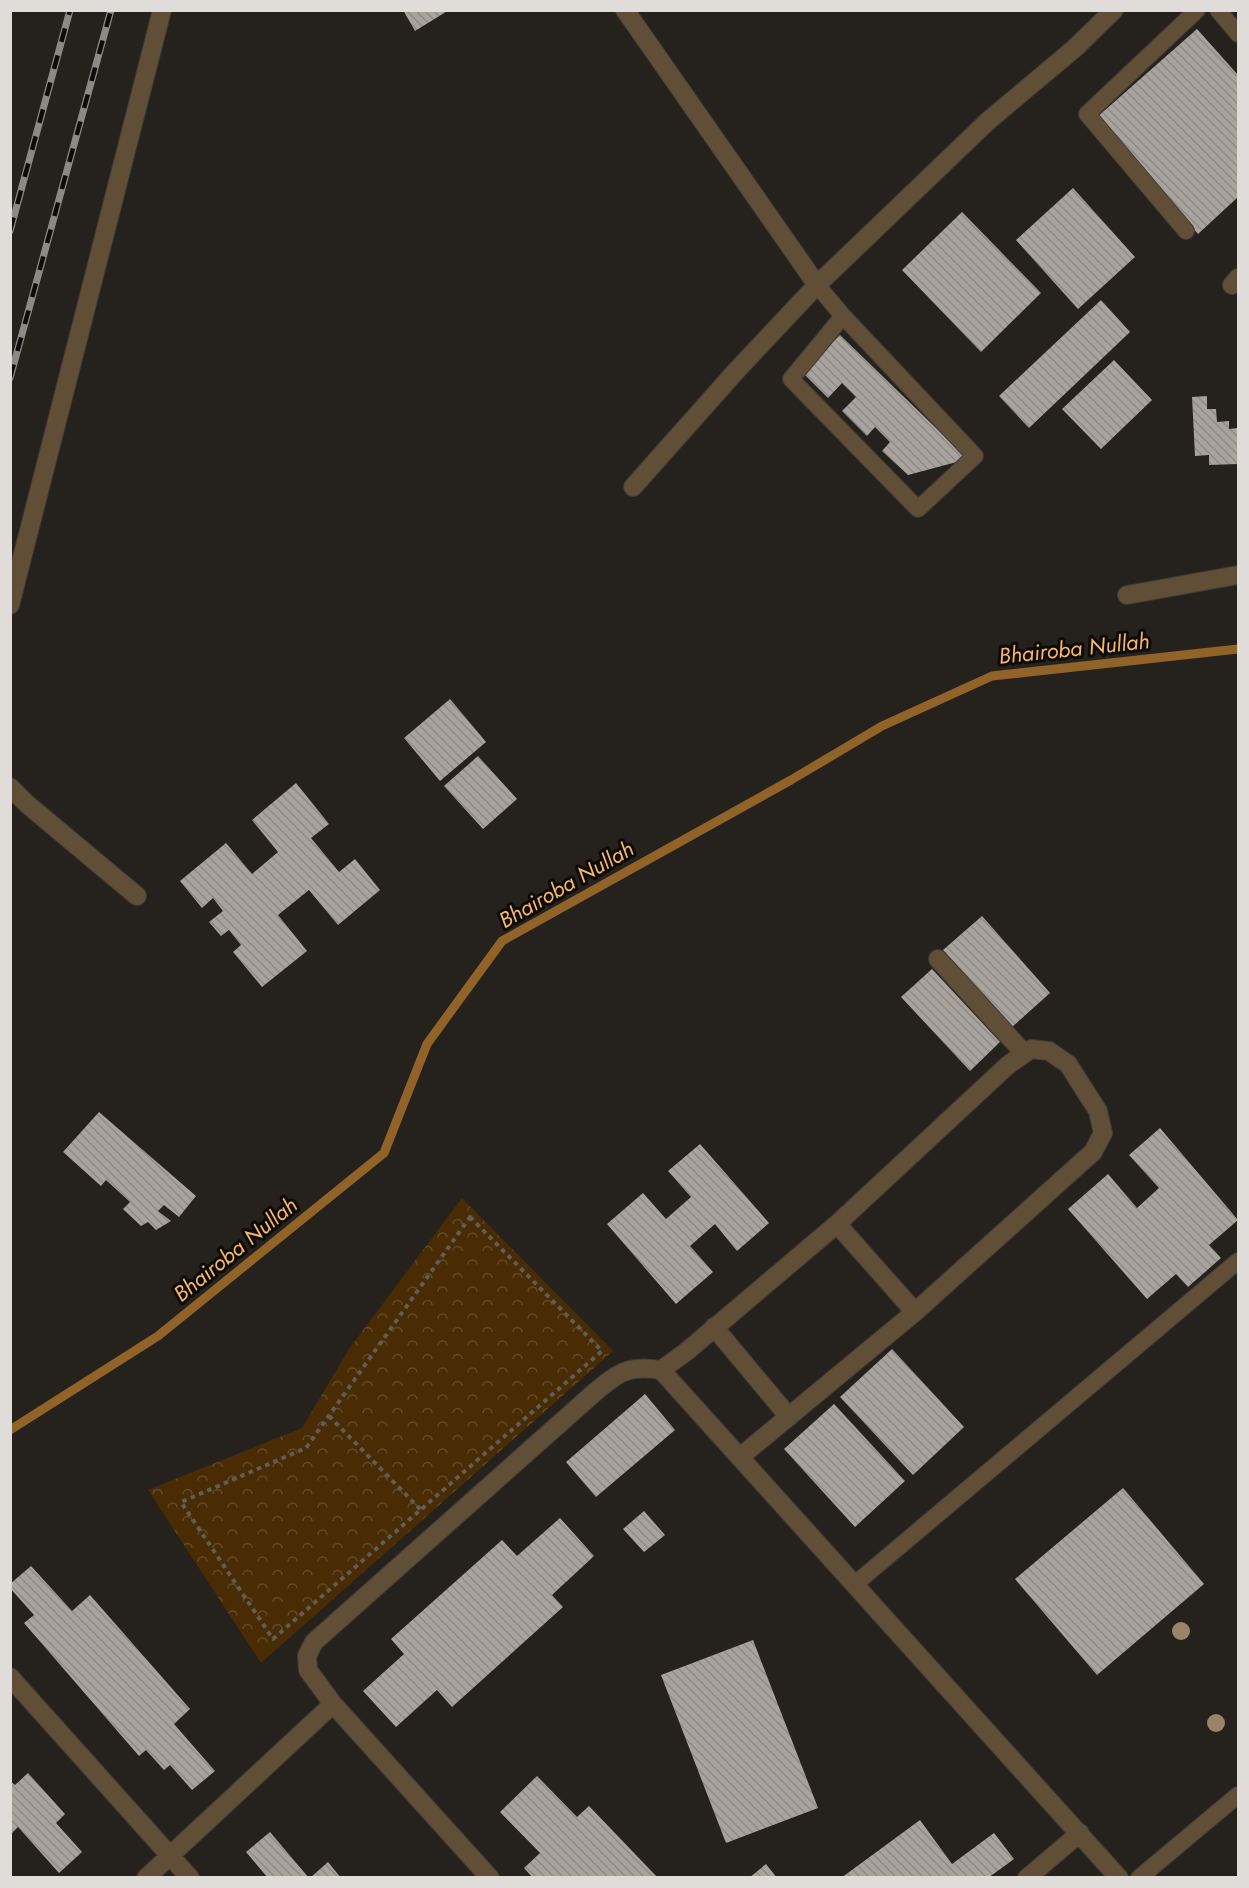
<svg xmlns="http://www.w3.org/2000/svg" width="1249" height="1888" viewBox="0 0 1249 1888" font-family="Jost,sans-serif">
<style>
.park{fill:url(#park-crowns)}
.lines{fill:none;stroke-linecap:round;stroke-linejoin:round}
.stream{stroke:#916328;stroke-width:9}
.building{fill:url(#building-back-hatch)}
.lane-casing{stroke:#3f3b36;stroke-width:18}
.street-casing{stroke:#3f3b36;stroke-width:20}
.path{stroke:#605d58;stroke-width:4;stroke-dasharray:4.5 4.5;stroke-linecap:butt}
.lane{stroke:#614e37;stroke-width:16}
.street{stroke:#614e37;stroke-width:18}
.rail-casing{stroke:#8d8985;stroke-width:7}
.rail{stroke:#0c0b09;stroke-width:4.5;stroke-dasharray:14;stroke-linecap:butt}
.tree{fill:#9b8367}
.labels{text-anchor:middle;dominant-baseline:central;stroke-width:6;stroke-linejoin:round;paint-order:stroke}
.water-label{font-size:22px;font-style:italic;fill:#fab765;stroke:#0c0b09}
</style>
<defs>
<pattern id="park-crowns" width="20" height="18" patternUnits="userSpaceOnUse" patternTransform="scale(1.5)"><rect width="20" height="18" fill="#492c03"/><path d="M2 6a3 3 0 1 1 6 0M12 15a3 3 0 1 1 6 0" fill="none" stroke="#634a27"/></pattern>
<pattern id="building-back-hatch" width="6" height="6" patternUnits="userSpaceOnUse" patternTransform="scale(1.5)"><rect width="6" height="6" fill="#a8a39d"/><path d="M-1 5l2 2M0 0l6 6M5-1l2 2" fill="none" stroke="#8f8b86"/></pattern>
</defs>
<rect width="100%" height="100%" fill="#25211c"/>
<path class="park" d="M462 1198 613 1351 261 1663 148 1490 302 1428 349 1349Z"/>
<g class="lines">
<path class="stream" d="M10 1430 158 1336 384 1153 427 1044 502 941 791 780 882 726 992 676 1238 649"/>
</g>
<path class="building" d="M403 10H449L415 31Z
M1197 29 1238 75V197L1198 234 1096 118Z
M1073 188 1135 257 1078 309 1016 240Z
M962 212 1041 293 981 352 902 270Z
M1101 300 1130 332 1029 428 999 396Z
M840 335 968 459 908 475 882 451 890 442 875 427 867 436 842 411 856 397 842 383 828 398 802 372Z
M1114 360 1152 400 1101 449 1062 409Z
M1207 396V409H1216L1217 422 1229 421V429L1238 428V464L1209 465V455L1195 456 1192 397Z
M450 699 486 742 440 781 404 738Z
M478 756 517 799 483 829 444 786Z
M296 783 329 824 311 838 339 872 355 859 380 890 338 925 309 890 278 915 307 951 262 987 233 952 241 945 229 930 221 936 209 922 223 911 213 898 202 908 180 881 226 843 252 874 278 852 252 820Z
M982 916 1050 993 1011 1028 943 950Z
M932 969 1000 1042 970 1071 901 997Z
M99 1112 196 1196 179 1217 164 1205 158 1211 171 1221 156 1230 148 1222 141 1226 123 1209 130 1202 106 1180 101 1186 63 1152Z
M1160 1128 1238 1220 1209 1245 1221 1258 1188 1287 1176 1274 1147 1299 1068 1209 1108 1174 1137 1208 1159 1188 1129 1155Z
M700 1144 769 1223 737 1251 715 1224 690 1246 713 1272 676 1304 607 1224 643 1193 666 1219 691 1197 668 1171Z
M892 1349 964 1427 913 1475 840 1397Z
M645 1394 675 1430 596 1497 566 1462Z
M834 1404 905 1481 855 1527 784 1449Z
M1123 1488 1204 1584 1097 1675 1015 1579Z
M644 1511 665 1535 644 1552 623 1529Z
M560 1518 594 1556 552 1595 563 1607 452 1707 437 1690 396 1727 363 1691 404 1654 391 1639 502 1540 517 1556Z
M31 1566 72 1611 90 1595 190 1709 174 1724 215 1771 192 1790 170 1765 164 1770 146 1750 139 1756 24 1623 34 1615 10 1588V1584Z
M753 1640 818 1808 726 1843 661 1675Z
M28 1773 65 1814 56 1823 82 1852 59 1873 18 1827 10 1835V1781L15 1785Z
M537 1776 577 1817 589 1806 658 1878H533L524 1868 540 1853 500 1812Z
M920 1820 952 1864 994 1833 1014 1859 988 1878H841Z
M270 1832 309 1878H268L246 1852Z
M328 1862 341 1878H310Z
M766 1864 777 1878H749Z"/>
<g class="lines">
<defs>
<path id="lane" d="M1218 10 1238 34
M1186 231 1087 114 1197 10
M817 285 843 316 975 456 918 509 791 379 843 316
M855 1584 1238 1261
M1139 1878 1238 1795"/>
<path id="street" d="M625 10 817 285
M1232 285 1238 278
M633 487 737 370 817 285 988 121 1075 48 1114 10
M1127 595 1238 575
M10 605 162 10
M10 787 27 804 137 896
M938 959 1024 1053
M837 1224 915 1312
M714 1327 789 1417
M661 1370 686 1352 837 1224 1008 1065 1031 1049 1049 1051 1068 1064 1098 1111 1103 1133 1093 1152 915 1312 740 1457
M10 1677 190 1878
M146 1878 333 1704
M490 1878 333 1704 308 1670 307 1656 314 1642 594 1393C619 1372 628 1365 661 1370L1119 1878
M1027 1878 1080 1833"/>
</defs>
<use href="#lane" class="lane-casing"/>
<use href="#street" class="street-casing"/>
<path class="path" d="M470 1217 602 1351 273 1639 181 1502 306 1448Z
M329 1416 422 1511"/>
<use href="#lane" class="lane"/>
<use href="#street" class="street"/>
<defs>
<path id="rail" d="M10 231 70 10
M10 378 111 10"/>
</defs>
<use href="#rail" class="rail-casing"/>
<use href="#rail" class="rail"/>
</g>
<g class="tree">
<circle cx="1181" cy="1631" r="9"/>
<circle cx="1216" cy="1723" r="9"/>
</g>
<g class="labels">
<g class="water-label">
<text transform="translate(1074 648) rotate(-6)">Bhairoba Nullah</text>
<text transform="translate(566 884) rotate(-30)">Bhairoba Nullah</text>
<text transform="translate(235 1249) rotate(-39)">Bhairoba Nullah</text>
</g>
</g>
<rect width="1249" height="1888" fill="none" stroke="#dfdcd9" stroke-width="24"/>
</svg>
